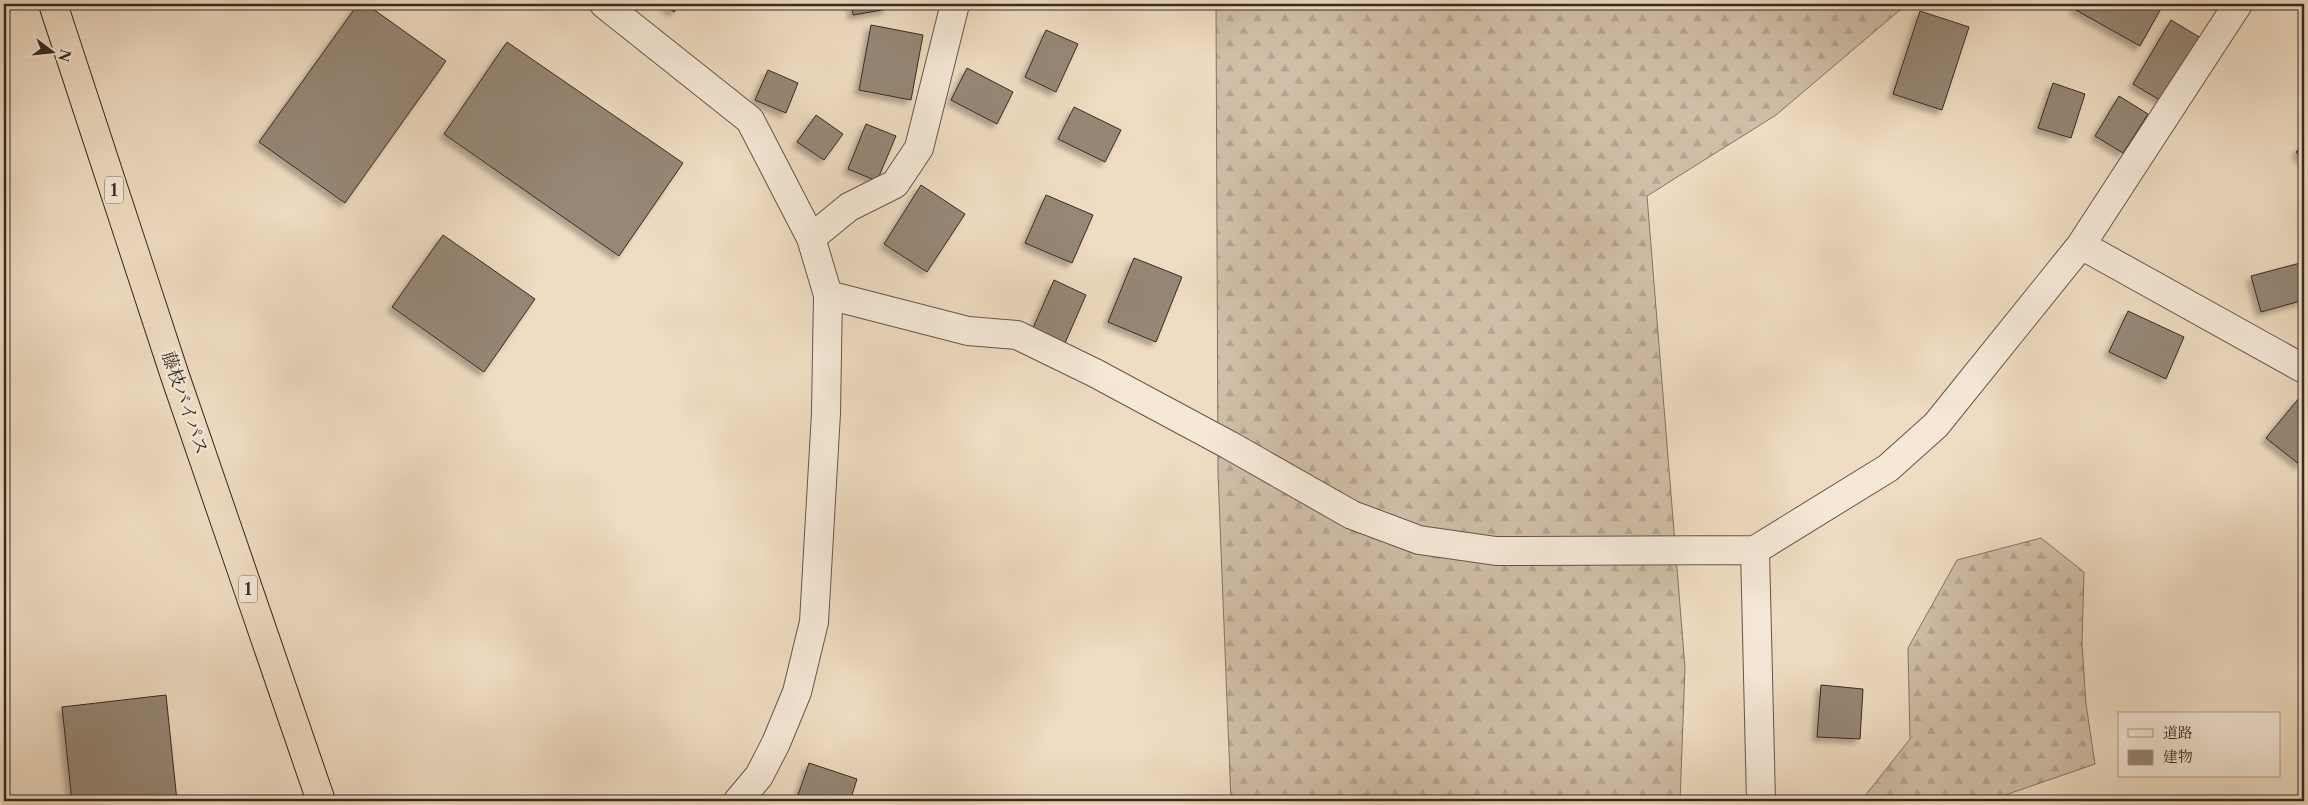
<svg xmlns="http://www.w3.org/2000/svg" width="2308" height="805" viewBox="0 0 2308 805" font-family="'Libre Caslon Text','Noto Serif JP',serif">
<style>
.forest{fill:url(#forest-firs);stroke:#837466}
.building{fill:#968776;stroke:#362a24;filter:url(#shadow)}
.lines{fill:none;stroke-linecap:round;stroke-linejoin:round}
.street-casing{stroke:#64564c;stroke-width:30}
.highway-casing{stroke:#362a24;stroke-width:30}
.street{stroke:#f5e8d7;stroke-width:28}
.highway{stroke:#efdcc2;stroke-width:28}
.labels{text-anchor:middle;dominant-baseline:central;stroke-width:5;stroke-linejoin:round;paint-order:stroke}
.shield{fill:#f5e8d7;stroke:#6f635a;stroke-width:1}
.shield-label{font-size:16px;font-weight:bold;fill:#362a24}
.street-label{font-size:18px;fill:#362a24;stroke:#f5e8d7}
</style>
<defs>
<pattern id="forest-firs" width="22" height="20" patternUnits="userSpaceOnUse" patternTransform="scale(1.25)"><rect width="22" height="20" fill="#d0bea7"/><path d="M5 1l3.5 6h-7zM16 11l3.5 6h-7z" fill="#b3a390"/></pattern>
<filter id="shadow"><feDropShadow dx="-4.5" dy="4.5" stdDeviation="2.5" flood-color="#0004"/></filter>
</defs>
<rect width="100%" height="100%" fill="#efdcc2"/>
<filter id="stains"><feTurbulence type="fractalNoise" baseFrequency=".004" numOctaves="4"/><feColorMatrix values="0 0 0 0 .2 0 0 0 0 .09 0 0 0 0 .02 0 0 0 .5 -.17"/></filter>
<radialGradient id="worn" r=".72"><stop offset=".6" stop-color="#630" stop-opacity="0"/><stop offset="1" stop-color="#630" stop-opacity=".3"/></radialGradient>
<path class="forest" d="M1216 4H1907L1776 115 1647 196 1685 668 1680 801H1231L1218 474Z
M2041 538 2084 572 2082 643 2086 704 2095 764 1988 801H1861L1910 739 1908 648 1957 560Z"/>
<path class="building" d="M358 4H366L446 61 345 203 259 142Z
M662 4H680L674 12Z
M852 4H887L888 9 853 15Z
M2077 4H2162L2163 5 2140 46 2074 9Z
M1920 11 1969 27 1942 110 1893 94Z
M2171 20 2201 38 2163 102 2133 84Z
M871 25 923 35 911 100 859 90Z
M1046 30 1078 44 1056 92 1025 77Z
M507 42 683 163 619 256 444 134Z
M967 68 1013 92 997 124 951 100Z
M768 70 798 83 786 113 755 100Z
M2053 83 2085 94 2071 138 2038 128Z
M2119 96 2148 114 2123 153 2095 136Z
M1074 107 1121 130 1105 162 1058 139Z
M816 115 843 134 824 160 797 142Z
M866 124 896 136 877 181 848 169Z
M2304 144V162L2296 152Z
M921 185 965 214 927 272 884 244Z
M1046 195 1093 215 1072 263 1025 243Z
M443 235 535 299 484 372 392 307Z
M1134 258 1182 277 1156 342 1108 322Z
M2304 262V300L2261 312 2251 276Z
M1054 280 1086 295 1065 343 1033 328Z
M2128 311 2184 337 2166 379 2109 352Z
M2299 398 2304 402V460L2300 465 2266 438Z
M1821 685 1863 689 1860 739 1817 737Z
M166 695 177 801H72L62 707Z
M809 763 857 779 850 801H796Z"/>
<g class="lines">
<defs>
<path id="street" d="M604 4 750 120 811 238 828 295 826 413 814 622 797 692 776 743 759 776 738 801
M811 238 849 207 895 184 919 148 955 4
M2081 245 2304 369
M828 295 968 331 1017 335 1095 373 1229 445 1352 515 1419 540 1496 551 1755 550 1888 468 1936 425 2081 245 2238 4
M1755 550 1761 801"/>
<path id="highway" d="M53 4 175 376 321 801"/>
</defs>
<use href="#street" class="street-casing"/>
<use href="#highway" class="highway-casing"/>
<use href="#street" class="street"/>
<use href="#highway" class="highway"/>
</g>
<g class="labels">
<g class="shield">
<rect x="105" y="176.5" width="18" height="27" rx="4"/>
<rect x="239" y="575.5" width="18" height="27" rx="4"/>
</g>
<g class="shield-label">
<text x="114" y="190">1</text>
<text x="248" y="589">1</text>
</g>
<g class="street-label">
<text transform="translate(185 403) rotate(71)">藤枝バイパス</text>
</g>
</g>
<rect width="2308" height="805" fill="none" stroke="#efdcc2" stroke-width="20"/>
<rect x="5" y="5" width="2298" height="795" fill="none" stroke="#362a24" stroke-width="2.5"/>
<rect x="10" y="10" width="2288" height="785" fill="none" stroke="#362a24"/>
<rect x="2118" y="712" width="162" height="65" fill="#f5e8d7" stroke="#a99c8f"/>
<rect x="2128" y="729" width="25" height="8" fill="#f5e8d7" stroke="#a99c8f"/>
<text x="2163" y="738" font-size="15" fill="#362a24">道路</text>
<rect x="2128" y="750" width="25" height="15" fill="#968776" stroke="#a99c8f"/>
<text x="2163" y="762" font-size="15" fill="#362a24">建物</text>
<g transform="translate(52 52) rotate(106)" stroke="#f5e8d7" stroke-width="4" paint-order="stroke">
<path d="M0-4L9 19L0 12L-9 19Z" fill="#362a24"/>
<text y="-8" font-size="14" font-weight="bold" text-anchor="middle" fill="#362a24">N</text>
</g>
<rect width="100%" height="100%" filter="url(#stains)"/>
<rect width="100%" height="100%" fill="url(#worn)"/>
</svg>
